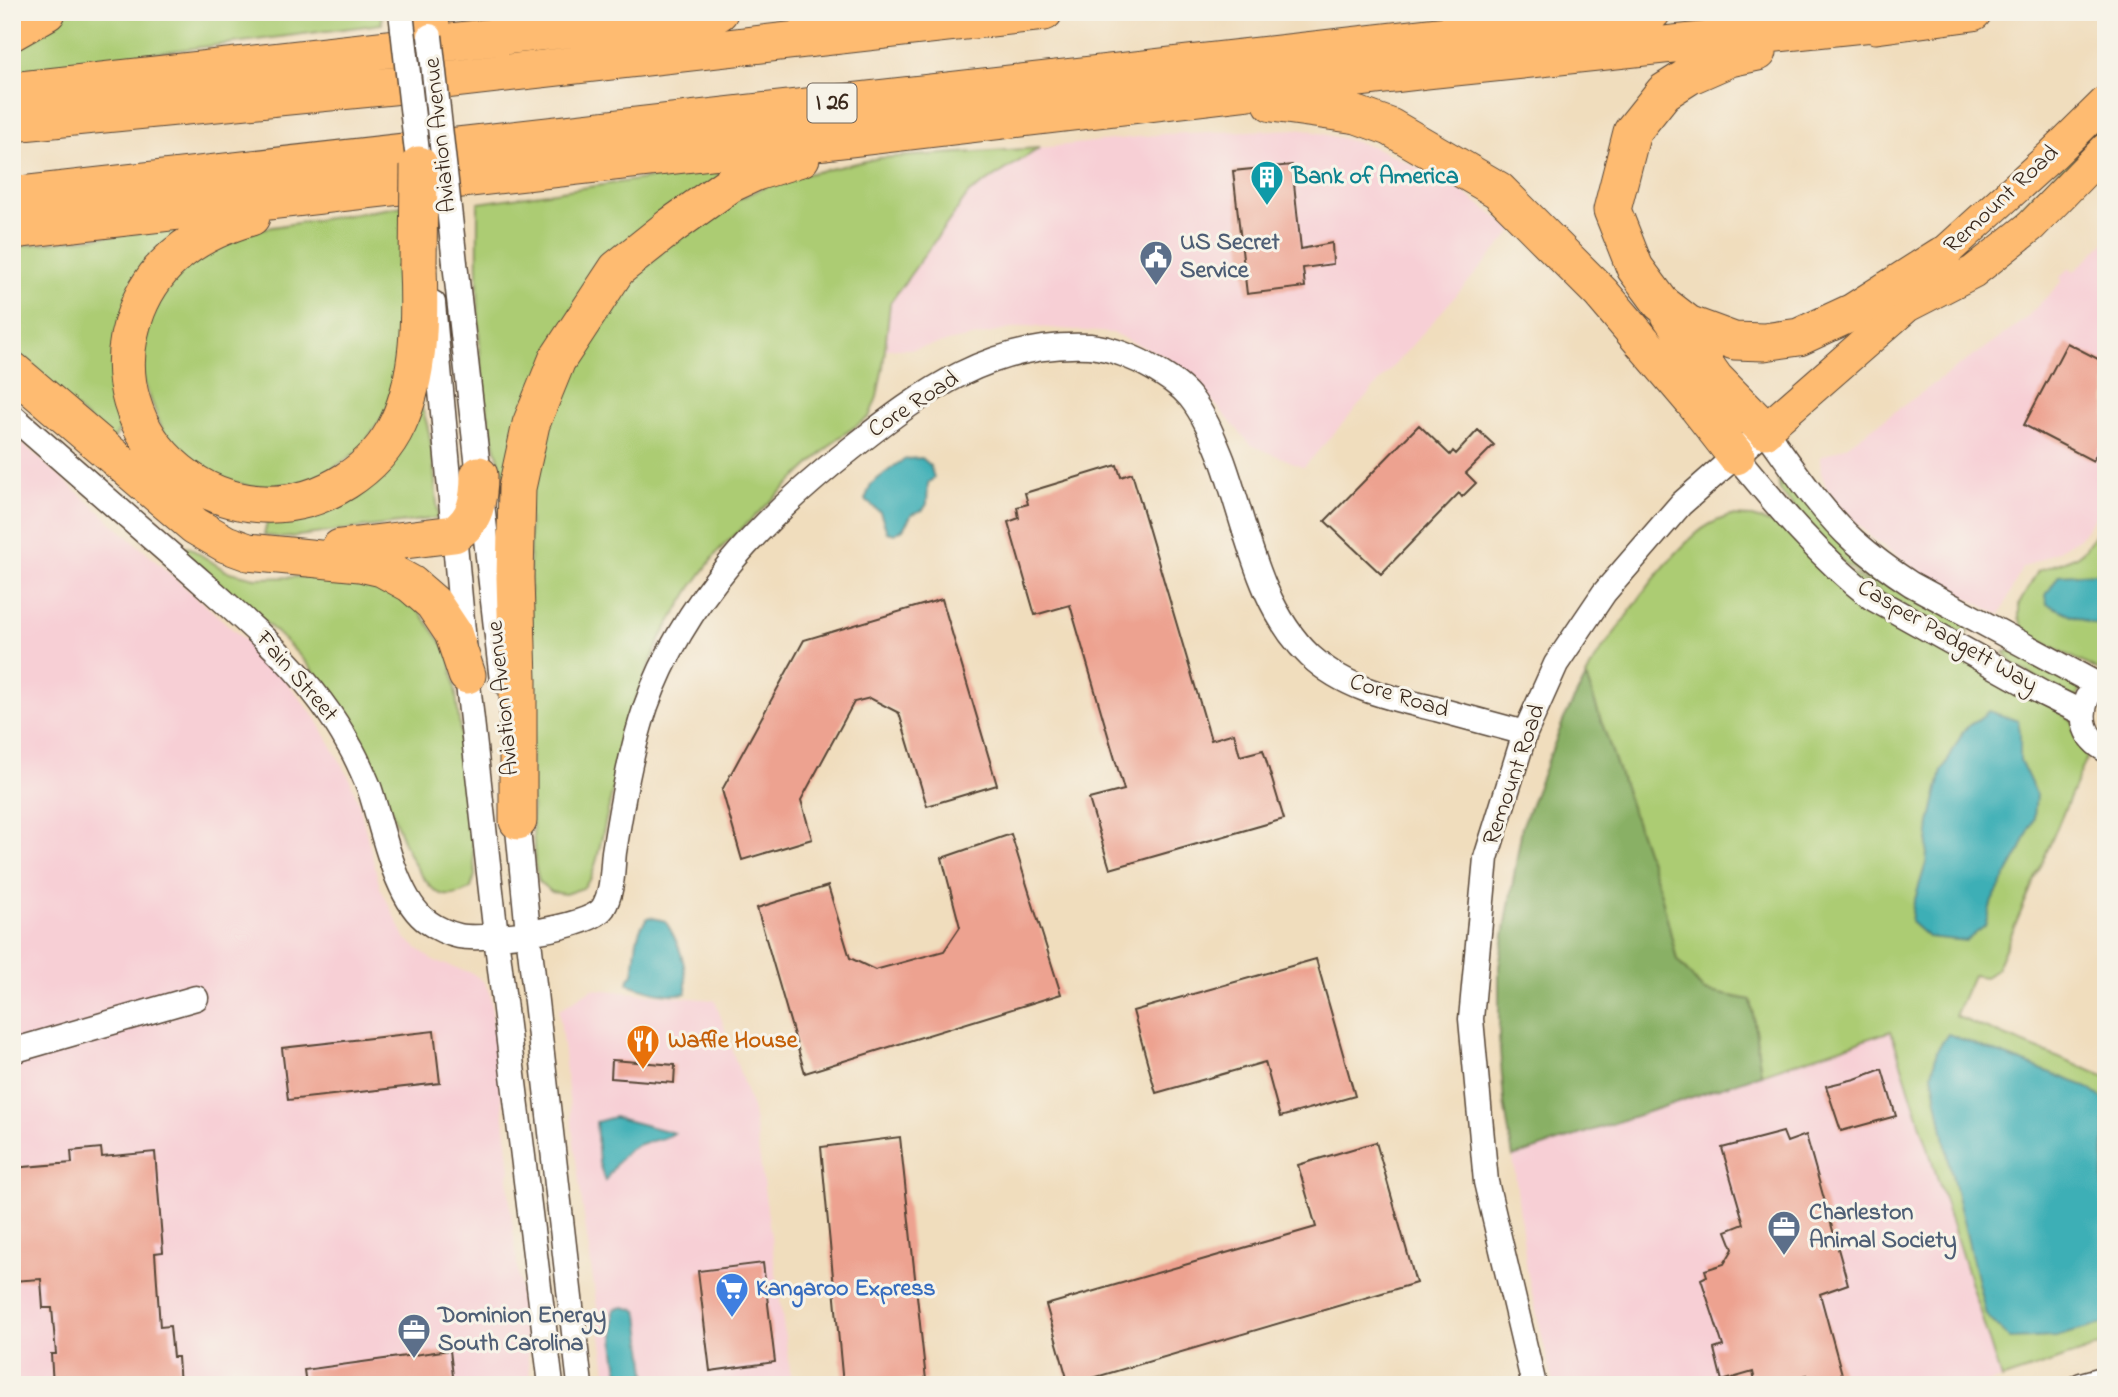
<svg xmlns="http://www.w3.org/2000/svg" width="2118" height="1397" viewBox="0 0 2118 1397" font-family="'Indie Flower',sans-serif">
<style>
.built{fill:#f7cfd5}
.green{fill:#accc73;stroke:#747b48;stroke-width:2}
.forest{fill:#89b065;stroke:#626d42;stroke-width:2}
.water{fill:#3eafb6;stroke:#3c6c6a;stroke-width:2}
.building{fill:#eda290}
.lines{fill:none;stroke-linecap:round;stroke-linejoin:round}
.minor-casing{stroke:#564536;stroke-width:27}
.major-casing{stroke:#564536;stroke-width:34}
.highway-casing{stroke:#564536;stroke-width:39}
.minor{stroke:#fff;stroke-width:24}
.major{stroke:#febb71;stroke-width:32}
.highway{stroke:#febb71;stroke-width:37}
.minor-bridge-casing{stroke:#564536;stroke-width:27;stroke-linecap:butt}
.highway-bridge-casing{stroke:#564536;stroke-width:39;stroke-linecap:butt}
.minor-bridge{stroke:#fff;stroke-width:24}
.highway-bridge{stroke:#febb71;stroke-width:37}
.labels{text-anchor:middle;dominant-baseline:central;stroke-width:6;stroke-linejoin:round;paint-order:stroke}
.shield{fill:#f7f3e8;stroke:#73665b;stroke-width:2}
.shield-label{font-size:23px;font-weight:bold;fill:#3b2a1e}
.street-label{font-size:24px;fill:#3b2a1e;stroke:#f7f3e8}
.culture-label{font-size:24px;font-weight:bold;fill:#0d838f;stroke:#f7f3e8;text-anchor:start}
.service-label{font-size:24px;font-weight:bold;fill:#4e5e75;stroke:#f7f3e8;text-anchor:start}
.food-label{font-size:24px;font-weight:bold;fill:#c56008;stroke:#f7f3e8;text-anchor:start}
.shop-label{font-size:24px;font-weight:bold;fill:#366cbe;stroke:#f7f3e8;text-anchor:start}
</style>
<rect width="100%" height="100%" fill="#f7f3e8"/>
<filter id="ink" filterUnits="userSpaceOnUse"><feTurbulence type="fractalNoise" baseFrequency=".0143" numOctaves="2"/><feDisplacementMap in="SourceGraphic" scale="14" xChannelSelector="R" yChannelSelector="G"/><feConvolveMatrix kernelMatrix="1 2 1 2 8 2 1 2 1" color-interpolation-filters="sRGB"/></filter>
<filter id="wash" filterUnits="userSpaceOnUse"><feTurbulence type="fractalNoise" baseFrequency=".00686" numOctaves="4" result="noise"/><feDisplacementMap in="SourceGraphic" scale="28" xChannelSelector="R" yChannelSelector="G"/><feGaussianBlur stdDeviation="1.57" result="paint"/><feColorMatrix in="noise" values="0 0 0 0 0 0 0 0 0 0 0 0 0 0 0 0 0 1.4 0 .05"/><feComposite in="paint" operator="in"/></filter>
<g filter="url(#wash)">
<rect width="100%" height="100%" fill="#f0ddbd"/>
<path class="built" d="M1303 129 1372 146 1452 184 1514 230 1304 467 1251 445 1207 395 1168 358 1112 333 1026 326 913 349H886L890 303 969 193 1040 148 1164 134Z
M2106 241V499L2099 512 2079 538 2058 551 2022 568 2000 615 1924 575 1871 537 1838 504 1827 489 1821 473 1820 457 1845 447 2024 320 2062 281 2060 277 2070 268 2073 272 2076 270Z
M12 434 272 664 316 718 349 777 359 804 380 887 406 939 432 960 472 973 483 981 490 993 510 1169 508 1176 509 1194 531 1385H12Z
M592 989 715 1000 753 1111 792 1385H608L576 1160 559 1010Z
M1891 1030 2001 1379 1982 1385H1553L1527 1271 1513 1157Z"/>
<path class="green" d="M67 12H381L382 24 155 53 12 76V44Z
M2106 117V129L2054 187 1984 245V240L2063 166Z
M1040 148 969 193 890 303 883 367 877 397 869 417 837 439 719 550 691 588 661 637 630 714 597 859 591 878 583 888 565 894 552 892 539 882 535 865 532 813 529 490 540 440 572 362 611 301 667 247 728 204 780 180 879 158Z
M760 162 645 231 505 478C473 390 478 295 478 203Z
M404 206 406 304 389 407 360 450 312 482 251 487 195 470 168 444 137 364 155 304 169 284 208 246 247 231Z
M195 226 114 367 122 425 113 441 12 353V247Z
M421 407C434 434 434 483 438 513L437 518 283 538 264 535 267 523 304 519 306 514Z
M1778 479 1790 485 1963 622 1968 633 1951 631 1887 597 1837 557 1780 491Z
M1730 516 1752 517 1780 526 2071 720 2074 723 2073 730C2080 740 2089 748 2086 760L1996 970 1985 977 1973 975 1955 1016 2106 1077V1344L2001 1379 1891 1031 1761 1074 1751 1000 1704 991 1677 960 1661 894 1586 677C1594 658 1607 643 1619 627 1642 594 1666 560 1696 534 1706 525 1717 520 1730 516Z
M2106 517V672L2103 673 2031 636 2023 629 2019 617V604L2038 571 2075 557 2085 549Z
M187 546 226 571 255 578 342 576 362 578 412 601 449 653 456 694 474 861 475 875 471 888C458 896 444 900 432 888 404 859 397 819 381 784 368 755 351 727 334 700 301 645 231 594 182 552Z
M2011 651 2082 684 2076 699 2014 665 2004 652Z"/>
<path class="forest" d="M1586 677 1661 894 1677 960 1704 991 1751 1000 1761 1074 1513 1157 1504 1102 1499 1038V966L1522 827 1564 719Z"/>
<path class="water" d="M922 458 930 465 934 478 928 483 927 504 923 510 912 514 903 529 895 534 887 532 880 512 865 500 871 484 897 464 906 459Z
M2106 570V627L2087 622 2047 604 2046 595 2059 575 2099 573Z
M1989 711 2018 721 2020 731V760L2036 794 2034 818 2019 853 1992 901 1985 926 1966 941 1928 937 1911 922 1913 906 1926 863 1930 823 1942 771 1964 730Z
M649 917 665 921C680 943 687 968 686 993 666 997 647 990 628 984L629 978 633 974C636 956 634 929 649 917Z
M1948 1034 2085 1086 2105 1100 2103 1187 2106 1190V1323L2056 1337 2010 1339 1986 1315 1950 1167 1932 1074 1937 1050Z
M614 1117 674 1133C665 1139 657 1140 647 1142 625 1146 616 1164 605 1181L599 1163 596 1122Z
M624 1307 637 1310 639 1315 647 1381 640 1385 623 1384C613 1360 614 1335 614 1309Z"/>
<g id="blocks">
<path class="building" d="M1292 165 1301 249 1332 243 1333 264 1303 268 1305 287 1247 294 1233 171Z
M2067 343 2106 363V436L2093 461 2024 425Z
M1419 425 1450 455 1453 451 1456 454 1478 430 1494 445 1466 473 1476 483 1462 497 1459 493 1381 574 1325 521Z
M1117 465 1121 477 1132 473 1211 740 1234 733 1240 756 1263 750 1284 819 1110 869 1089 799 1124 790 1070 605 1035 615 1008 522 1019 518 1017 507 1028 504 1025 493Z
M942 599 997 785 927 806 899 713 870 698 854 702 801 800 812 839 742 860 722 790 804 640Z
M1011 834 1061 994 805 1073 757 908 828 886 850 958 875 970 944 951 960 927 942 858Z
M1316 959 1355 1096 1280 1117 1265 1062 1156 1093 1133 1011Z
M434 1031 440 1083 288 1100 282 1048Z
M612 1060 675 1065 674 1083 611 1078Z
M1882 1069 1896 1116 1841 1131 1826 1086 1855 1079Z
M1783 1132 1787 1142 1806 1135 1848 1284 1820 1294 1845 1385H1810L1807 1375 1771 1385H1756L1753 1372 1722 1381 1714 1349 1723 1346 1701 1279 1707 1276 1705 1270 1724 1264 1733 1249 1726 1231 1744 1224 1722 1148Z
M900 1137 926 1380 843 1385 821 1147Z
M1376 1142 1416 1283 1069 1385 1046 1305 1316 1227 1298 1165Z
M101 1148 102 1157 155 1152 163 1252 155 1253 160 1327 170 1326 173 1357H178L180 1385H53L51 1354H56L52 1308H43L41 1279 12 1281V1168L72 1163 71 1151Z
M763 1263 775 1362 710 1371 698 1271Z
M450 1350 454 1385H306L304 1370Z"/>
</g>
</g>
<g filter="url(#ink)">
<use href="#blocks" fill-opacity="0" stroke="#564536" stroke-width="2"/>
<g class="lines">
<defs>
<path id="minor" d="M455 263 502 681
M433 303 467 675 496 936 551 1385
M12 416C70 467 128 517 186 568 247 622 310 673 349 745 357 758 363 773 369 787 382 824 395 900 428 922 436 928 449 934 459 936 484 941 589 929 603 908 613 892 612 870 614 852 622 803 630 753 646 706 684 599 764 517 852 448 924 391 992 341 1090 346 1111 348 1136 358 1154 369 1167 377 1180 385 1190 397 1205 416 1213 437 1222 459 1246 524 1258 607 1310 656 1345 689 1391 698 1436 709 1466 717 1495 725 1525 733
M1736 456C1778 507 1819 557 1872 598L2044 694 2083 713
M2087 698C2079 719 2085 739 2106 750
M516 808 528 932 580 1385
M12 1051 196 998
M1534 1385 1486 1182 1471 1019 1486 858 1525 733 1556 664 1604 593 1681 504 1765 430C1793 468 1819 509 1854 541 1872 557 1891 571 1911 584L2098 685
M2081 1385 2106 1378"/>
<path id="major" d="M1928 276 1941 256 2052 155 2106 102
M1765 430 1907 306 1973 272 2031 226 2106 149"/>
<path id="highway" d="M1876 25 1973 12
M12 32 47 12
M430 36 431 12
M1758 52 1730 58 1689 76 1664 92 1632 132 1612 210 1635 268 1661 303 1688 324 1734 341 1764 342 1799 337 1853 312 1941 256
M12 91 719 12
M1272 103 1357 115 1390 127 1498 190 1601 293 1693 401 1736 456
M12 123 392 86 1044 12
M12 196 1652 12
M251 217C199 232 157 259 137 310 86 439 230 555 346 481 368 467 387 447 398 423 420 375 420 318 418 267
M12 230 710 151 826 141 1428 70 1901 20
M1670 315 1715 379 1765 430
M12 370 195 526 226 544 248 552 360 563 382 568 411 584 433 603 453 633 467 675
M340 548 454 534C476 521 479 498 479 475
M518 821V680L515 578 517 488 531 424 557 360 617 269 671 226 730 184 756 172 801 158"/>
</defs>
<use href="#minor" class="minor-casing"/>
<use href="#major" class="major-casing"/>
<use href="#highway" class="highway-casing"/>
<use href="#minor" class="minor"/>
<use href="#major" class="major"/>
<use href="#highway" class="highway"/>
<defs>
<path id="minor-bridge" d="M401 12 420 178
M430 36 455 263"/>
<path id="highway-bridge" d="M418 267 419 165"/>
</defs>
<use href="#minor-bridge" class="minor-bridge-casing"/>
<use href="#highway-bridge" class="highway-bridge-casing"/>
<use href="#minor-bridge" class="minor-bridge"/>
<use href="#highway-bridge" class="highway-bridge"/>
</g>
</g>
<defs>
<symbol id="building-pin" viewBox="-11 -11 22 30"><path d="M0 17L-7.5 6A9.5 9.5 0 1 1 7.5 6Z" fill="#0f9aa8" stroke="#f7f3e8"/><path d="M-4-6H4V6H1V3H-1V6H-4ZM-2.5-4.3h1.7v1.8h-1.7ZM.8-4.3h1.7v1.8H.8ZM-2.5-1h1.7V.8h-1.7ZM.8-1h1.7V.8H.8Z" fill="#fff"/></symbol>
<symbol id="civic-pin" viewBox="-11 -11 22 30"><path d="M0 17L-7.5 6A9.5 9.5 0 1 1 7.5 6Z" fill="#5c6f8a" stroke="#f7f3e8"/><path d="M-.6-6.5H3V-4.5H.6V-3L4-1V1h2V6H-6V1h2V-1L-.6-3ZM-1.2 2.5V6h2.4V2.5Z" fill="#fff"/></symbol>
<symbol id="restaurant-pin" viewBox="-11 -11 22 30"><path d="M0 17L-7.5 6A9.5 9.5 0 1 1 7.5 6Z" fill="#e8710a" stroke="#f7f3e8"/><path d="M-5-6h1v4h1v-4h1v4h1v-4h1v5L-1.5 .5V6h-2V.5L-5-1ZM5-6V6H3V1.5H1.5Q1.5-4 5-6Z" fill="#fff"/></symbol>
<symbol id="office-pin" viewBox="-11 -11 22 30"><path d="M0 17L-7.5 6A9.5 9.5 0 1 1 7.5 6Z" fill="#5c6f8a" stroke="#f7f3e8"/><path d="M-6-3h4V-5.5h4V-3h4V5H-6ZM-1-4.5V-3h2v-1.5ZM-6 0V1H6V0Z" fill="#fff"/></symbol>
<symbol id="supermarket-pin" viewBox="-11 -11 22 30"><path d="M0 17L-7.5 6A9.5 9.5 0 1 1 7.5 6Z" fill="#3f7fe0" stroke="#f7f3e8"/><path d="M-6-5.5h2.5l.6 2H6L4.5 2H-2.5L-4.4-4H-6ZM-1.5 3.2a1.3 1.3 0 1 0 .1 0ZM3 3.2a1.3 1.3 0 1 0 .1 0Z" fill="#fff"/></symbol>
</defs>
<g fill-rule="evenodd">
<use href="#building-pin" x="1248" y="158" width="38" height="52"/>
<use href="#civic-pin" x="1137" y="238" width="38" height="52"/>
<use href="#restaurant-pin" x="624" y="1022" width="38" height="52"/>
<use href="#office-pin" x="1765" y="1208" width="38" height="52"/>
<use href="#supermarket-pin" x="713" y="1270" width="38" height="52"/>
<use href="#office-pin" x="395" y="1311" width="38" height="52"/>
</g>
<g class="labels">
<rect class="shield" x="807.5" y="83.5" width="49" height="39" rx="5"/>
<g class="shield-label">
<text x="832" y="103">I 26</text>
</g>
<g class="street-label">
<text transform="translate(441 135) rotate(-96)">Aviation Avenue</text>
<text transform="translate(2002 200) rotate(-43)">Remount Road</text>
<text transform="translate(914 405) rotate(-33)">Core Road</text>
<text transform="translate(1947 637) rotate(30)">Casper Padgett Way</text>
<text transform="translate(296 677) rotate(49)">Fain Street</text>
<text transform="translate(1399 697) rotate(17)">Core Road</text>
<text transform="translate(504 698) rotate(-96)">Aviation Avenue</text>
<text transform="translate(1515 775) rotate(-71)">Remount Road</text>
</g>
<g class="culture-label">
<text x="1292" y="177">Bank of America</text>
</g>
<g class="service-label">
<text x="1180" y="243">US Secret<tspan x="1180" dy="28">Service</tspan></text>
<text x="1809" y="1213">Charleston<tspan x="1809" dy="28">Animal Society</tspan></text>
<text x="438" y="1316">Dominion Energy<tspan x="438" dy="28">South Carolina</tspan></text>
</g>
<g class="food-label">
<text x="668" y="1041">Waffle House</text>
</g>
<g class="shop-label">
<text x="756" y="1289">Kangaroo Express</text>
</g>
</g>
<rect width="2118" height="1397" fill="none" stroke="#f7f3e8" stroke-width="42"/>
</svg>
